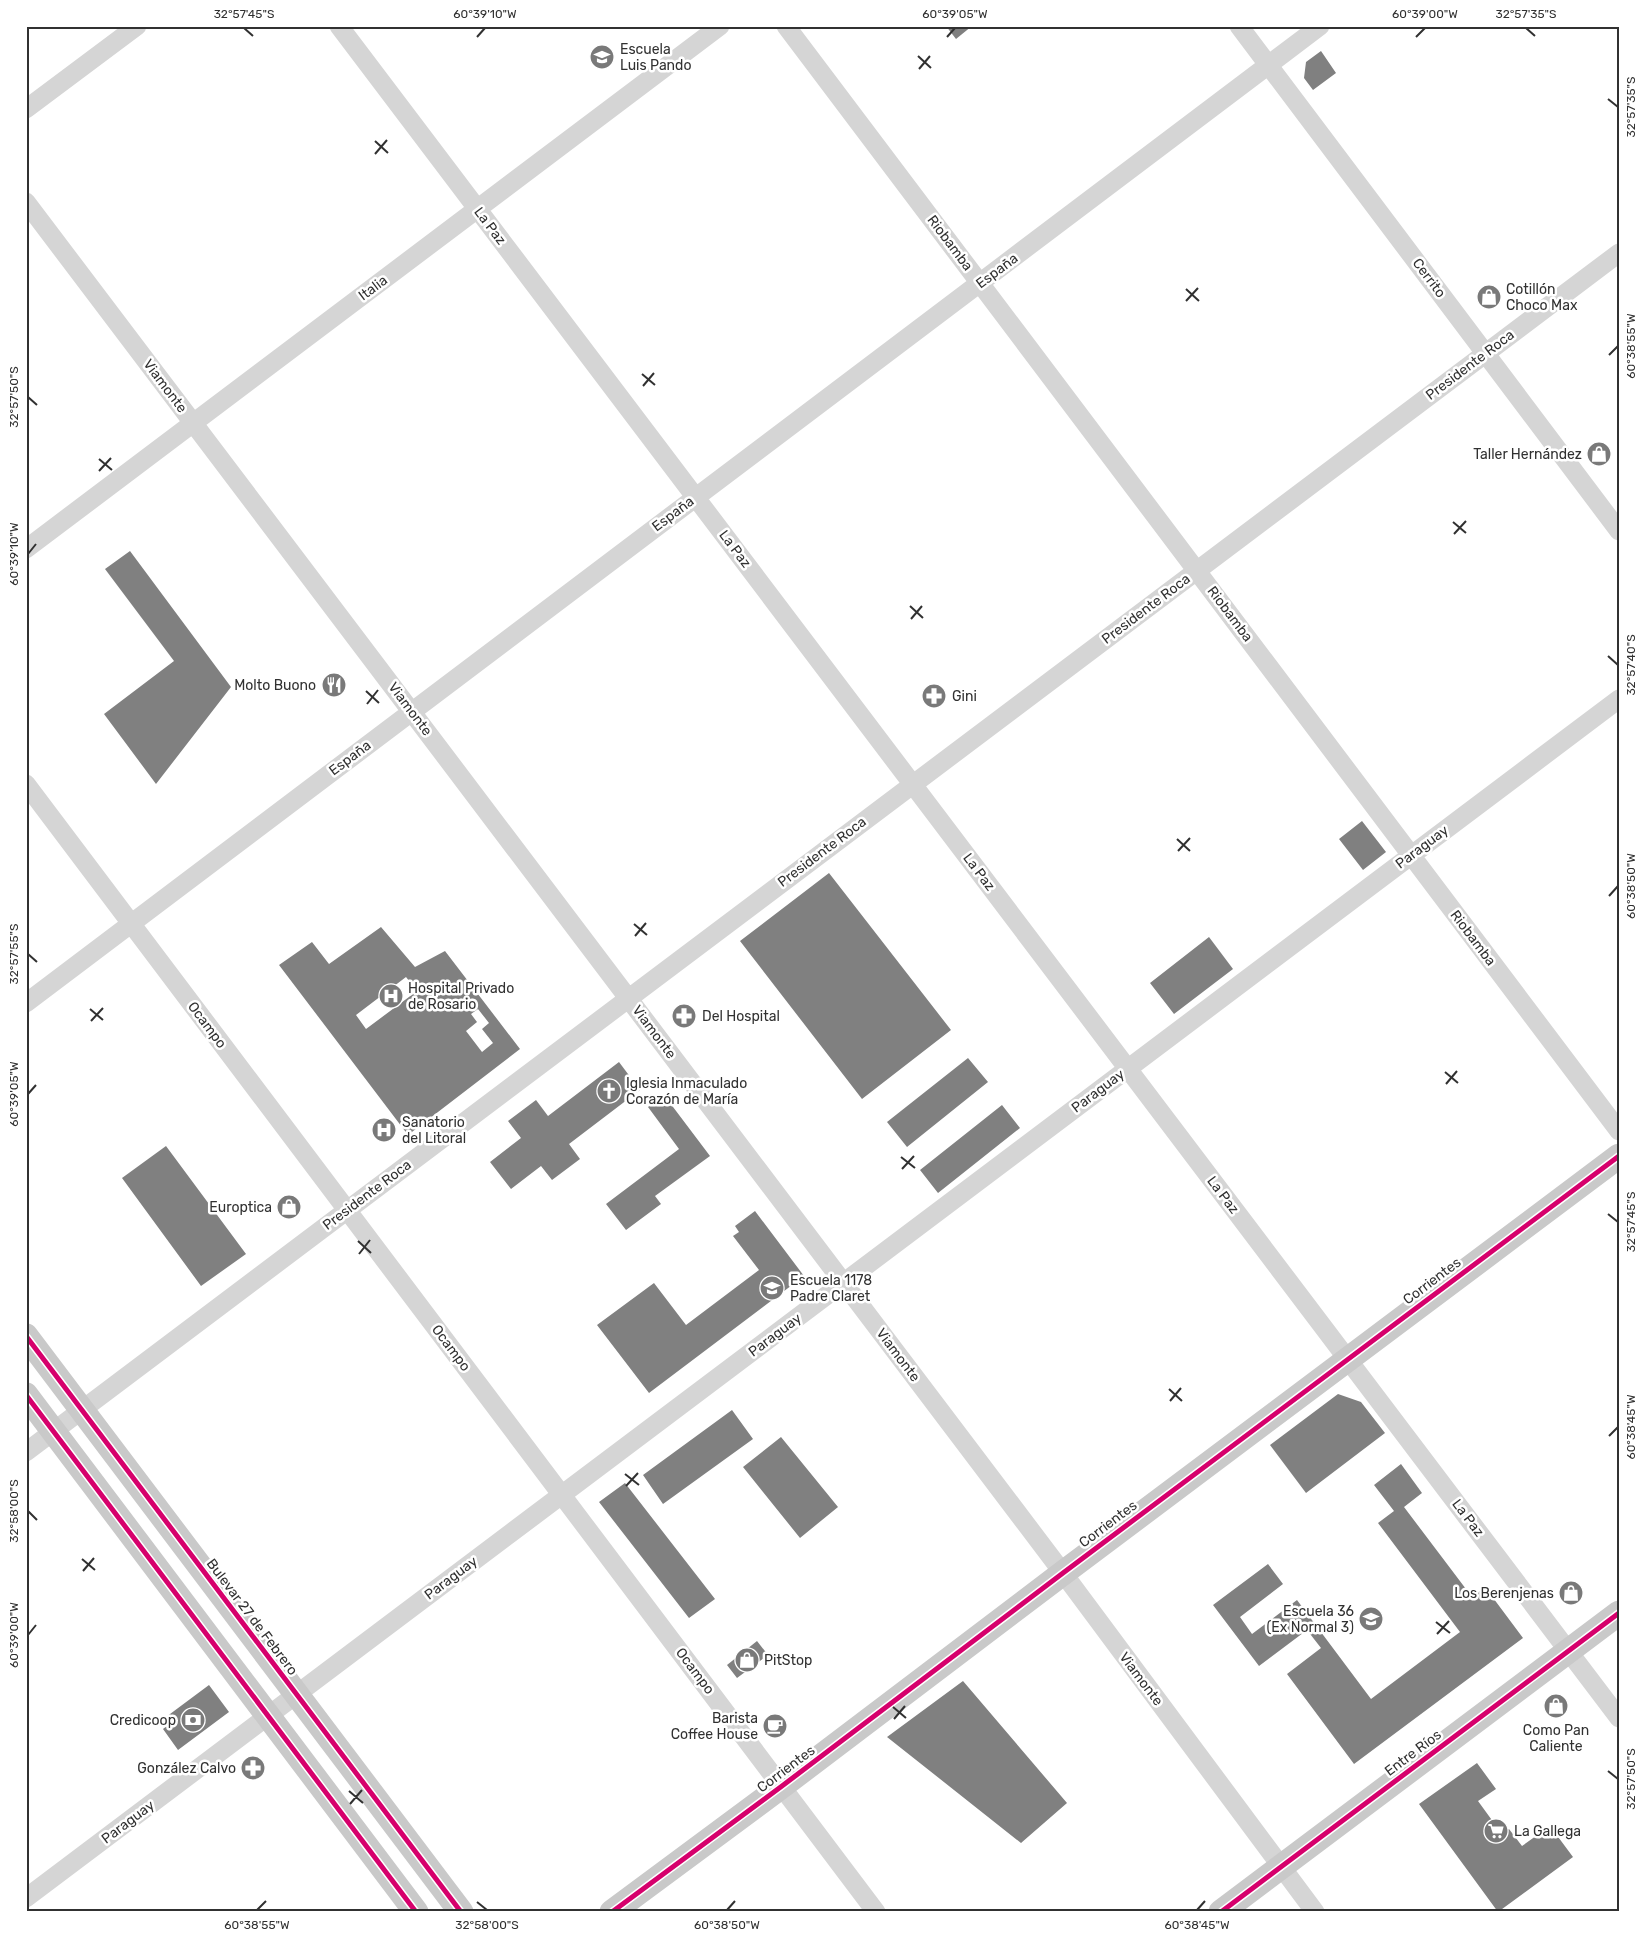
<svg xmlns="http://www.w3.org/2000/svg" width="1645" height="1938" viewBox="0 0 1645 1938" font-family="Rubik,sans-serif">
<style>
.building{fill:#808080;fill-rule:evenodd}
.lines{fill:none;stroke-linecap:round;stroke-linejoin:round}
.minor{stroke:#d5d5d5;stroke-width:19}
.major{stroke:#c9c9c9;stroke-width:25}
.cycleway-casing{stroke:#fff;stroke-width:8}
.cycleway{stroke:#d6006c;stroke-width:5}
.ticks{fill:none;stroke:#313131;stroke-width:2}
.labels{text-anchor:middle;dominant-baseline:central;stroke-width:5;stroke-linejoin:round;paint-order:stroke}
.poi-label{font-size:14px;fill:#313131;stroke:#fff;text-anchor:start}
.street-label{font-size:14px;fill:#313131;stroke:#fff}
.neatline{fill:none;stroke:#313131;stroke-width:2}
.ticks-label{font-size:12px;text-anchor:middle;fill:#313131}
</style>
<rect width="100%" height="100%" fill="#fff"/>
<path class="building" d="M946 26H972L956 39Z
M1321 51 1336 73 1313 90 1304 78 1306 62Z
M130 551 231 687 156 784 104 714 174 661 105 569Z
M1362 821 1386 852 1363 870 1339 839Z
M829 873 951 1030 862 1099 740 941Z
M381 927 415 967 445 951 520 1049 408 1135 279 965 312 942 329 964ZM406 977 417 991 366 1029 356 1015ZM478 1009 489 1023 482 1029 493 1043 482 1052 466 1031 477 1022 471 1014Z
M1209 937 1233 969 1174 1014 1150 983Z
M968 1058 988 1082 907 1147 887 1122Z
M619 1062 640 1090 569 1144 580 1159 552 1180 541 1166 511 1189 490 1162 521 1138 508 1121 536 1100 548 1116Z
M664 1095 710 1156 655 1196 661 1204 626 1230 606 1204 679 1149 648 1107Z
M1002 1105 1020 1128 938 1193 920 1170Z
M166 1146 246 1254 201 1286 122 1178Z
M755 1211 804 1276 649 1393 597 1325 654 1283 686 1325 759 1270 733 1236 739 1232 735 1226Z
M1338 1394 1361 1402 1385 1433 1306 1493 1270 1445Z
M732 1410 753 1439 663 1504 643 1475Z
M781 1437 838 1507 800 1538 743 1467Z
M1401 1464 1422 1493 1404 1507 1472 1597 1485 1587 1523 1638 1354 1764 1287 1674 1321 1648 1307 1630 1259 1666 1213 1605 1268 1564 1283 1584 1240 1617 1252 1634 1297 1600 1371 1699 1460 1632 1378 1523 1394 1511 1374 1485Z
M625 1483 715 1599 689 1618 599 1502Z
M757 1641 768 1655 737 1678 727 1665Z
M963 1681 1067 1803 1021 1843 887 1737Z
M209 1685 229 1712 178 1750 163 1729 170 1723 166 1717Z
M1477 1763 1496 1789 1478 1801 1502 1834 1509 1829 1522 1846 1550 1826 1573 1857 1498 1912 1419 1804Z"/>
<g class="lines">
<path class="minor" d="M339 26 1619 1718
M786 26 1619 1131
M1239 26 1619 531
M26 109 137 26
M26 202 1063 1573 1315 1912
M26 549 720 26
M26 784 876 1912
M26 1003 1320 26
M26 1452 1619 253
M26 1898 1619 699"/>
<path class="major" d="M26 1336 461 1912
M26 1395 416 1912
M612 1912 782 1786 1063 1573 1619 1156
M1221 1912 1619 1613"/>
<defs>
<path id="cycleway" d="M26 1336 461 1912
M26 1395 416 1912
M612 1912 782 1786 1063 1573 1619 1156
M1221 1912 1619 1613"/>
</defs>
<use href="#cycleway" class="cycleway-casing"/>
<use href="#cycleway" class="cycleway"/>
</g>
<path class="ticks" d="M244 28 253 36M1526 28 1535 36M477 37 485 28M947 37 955 28M1416 37 1425 28M918 56 931 68M919 69 930 56M1608 99 1618 107M375 141 388 153M375 154 387 140M1186 289 1199 301M1186 301 1198 288M1609 355 1618 346M642 374 655 385M643 386 654 373M28 397 37 405M99 459 112 470M99 471 111 458M1453 522 1466 533M1454 534 1466 521M28 554 36 544M910 606 923 618M911 619 922 606M1608 656 1618 665M366 691 379 703M367 704 378 690M1177 839 1190 851M1178 851 1190 838M1609 896 1618 886M634 924 647 935M635 936 646 923M28 954 37 962M90 1009 103 1020M91 1021 103 1008M1445 1072 1458 1083M1446 1084 1457 1071M28 1094 36 1085M901 1157 915 1168M902 1169 914 1156M1608 1214 1618 1222M358 1241 371 1253M359 1254 370 1240M1169 1389 1182 1401M1170 1401 1181 1388M1609 1436 1618 1427M625 1474 639 1485M626 1486 638 1473M28 1511 37 1520M82 1559 95 1570M83 1571 94 1558M1436 1622 1450 1633M1437 1634 1449 1621M28 1635 36 1625M893 1707 906 1718M894 1719 905 1706M1608 1771 1618 1779M349 1791 363 1803M350 1804 362 1790M477 1902 487 1910M257 1910 266 1901M727 1910 735 1901M1197 1910 1205 1901"/>
<defs>
<symbol id="school-disc" viewBox="-11 -11 22 22"><circle r="9.5" fill="#797979" stroke="#fff"/><path d="M0-5L7-2L0 1L-7-2ZM-4 1L0 2.5L4 1V4Q0 6-4 4Z" fill="#fff"/></symbol>
<symbol id="shop-disc" viewBox="-11 -11 22 22"><circle r="9.5" fill="#797979" stroke="#fff"/><path d="M-5-2.5h2.3a2.7 3.5 0 0 1 5.4 0H5L5.5 6h-11ZM-1.5-2.5h3a1.5 2.3 0 0 0-3 0Z" fill="#fff"/></symbol>
<symbol id="restaurant-disc" viewBox="-11 -11 22 22"><circle r="9.5" fill="#797979" stroke="#fff"/><path d="M-5-6h1v4h1v-4h1v4h1v-4h1v5L-1.5 .5V6h-2V.5L-5-1ZM5-6V6H3V1.5H1.5Q1.5-4 5-6Z" fill="#fff"/></symbol>
<symbol id="pharmacy-disc" viewBox="-11 -11 22 22"><circle r="9.5" fill="#797979" stroke="#fff"/><path d="M-2-6h4v4h4v4h-4v4h-4v-4h-4v-4h4Z" fill="#fff"/></symbol>
<symbol id="hospital-disc" viewBox="-11 -11 22 22"><circle r="9.5" fill="#797979" stroke="#fff"/><path d="M-5-5h3v3.5h4V-5h3V5h-3V1.5h-4V5h-3Z" fill="#fff"/></symbol>
<symbol id="church-disc" viewBox="-11 -11 22 22"><circle r="9.5" fill="#797979" stroke="#fff"/><path d="M-1.2-6h2.4v3.5h3.3v2.4h-3.3V6h-2.4V-.1h-3.3v-2.4h3.3Z" fill="#fff"/></symbol>
<symbol id="university-disc" viewBox="-11 -11 22 22"><circle r="9.5" fill="#797979" stroke="#fff"/><path d="M0-5L7-2L0 1L-7-2ZM-4 1L0 2.5L4 1V4Q0 6-4 4Z" fill="#fff"/></symbol>
<symbol id="bank-disc" viewBox="-11 -11 22 22"><circle r="9.5" fill="#797979" stroke="#fff"/><path d="M-6-4H6V4H-6ZM0-2.3a2.3 2.3 0 1 0 0 4.6a2.3 2.3 0 1 0 0-4.6Z" fill="#fff"/></symbol>
<symbol id="cafe-disc" viewBox="-11 -11 22 22"><circle r="9.5" fill="#797979" stroke="#fff"/><path d="M-5.5-4.5H6V0H3Q3 3.5 0 3.5H-2.5Q-5.5 3.5-5.5 0ZM3-3.2v2h1.7v-2ZM-6 4.5H4V6H-6Z" fill="#fff"/></symbol>
<symbol id="supermarket-disc" viewBox="-11 -11 22 22"><circle r="9.5" fill="#797979" stroke="#fff"/><path d="M-6-5.5h2.5l.6 2H6L4.5 2H-2.5L-4.4-4H-6ZM-1.5 3.2a1.3 1.3 0 1 0 .1 0ZM3 3.2a1.3 1.3 0 1 0 .1 0Z" fill="#fff"/></symbol>
</defs>
<g fill-rule="evenodd">
<use href="#school-disc" x="588" y="43" width="28" height="28"/>
<use href="#shop-disc" x="1475" y="283" width="28" height="28"/>
<use href="#shop-disc" x="1585" y="440" width="28" height="28"/>
<use href="#restaurant-disc" x="320" y="671" width="28" height="28"/>
<use href="#pharmacy-disc" x="920" y="682" width="28" height="28"/>
<use href="#hospital-disc" x="377" y="982" width="28" height="28"/>
<use href="#pharmacy-disc" x="670" y="1002" width="28" height="28"/>
<use href="#church-disc" x="595" y="1077" width="28" height="28"/>
<use href="#hospital-disc" x="370" y="1116" width="28" height="28"/>
<use href="#shop-disc" x="275" y="1193" width="28" height="28"/>
<use href="#school-disc" x="758" y="1274" width="28" height="28"/>
<use href="#shop-disc" x="1557" y="1579" width="28" height="28"/>
<use href="#university-disc" x="1357" y="1605" width="28" height="28"/>
<use href="#shop-disc" x="733" y="1646" width="28" height="28"/>
<use href="#shop-disc" x="1542" y="1692" width="28" height="28"/>
<use href="#bank-disc" x="179" y="1706" width="28" height="28"/>
<use href="#cafe-disc" x="761" y="1712" width="28" height="28"/>
<use href="#pharmacy-disc" x="239" y="1754" width="28" height="28"/>
<use href="#supermarket-disc" x="1482" y="1817" width="28" height="28"/>
</g>
<g class="labels">
<g class="poi-label">
<text x="620" y="49">Escuela<tspan x="620" dy="16">Luis Pando</tspan></text>
<text x="1506" y="289">Cotillón<tspan x="1506" dy="16">Choco Max</tspan></text>
<text x="1582" y="454" text-anchor="end">Taller Hernández</text>
<text x="316" y="685" text-anchor="end">Molto Buono</text>
<text x="952" y="696">Gini</text>
<text x="408" y="988">Hospital Privado<tspan x="408" dy="16">de Rosario</tspan></text>
<text x="702" y="1016">Del Hospital</text>
<text x="626" y="1083">Iglesia Inmaculado<tspan x="626" dy="16">Corazón de María</tspan></text>
<text x="402" y="1122">Sanatorio<tspan x="402" dy="16">del Litoral</tspan></text>
<text x="272" y="1207" text-anchor="end">Europtica</text>
<text x="790" y="1280">Escuela 1178<tspan x="790" dy="16">Padre Claret</tspan></text>
<text x="1554" y="1593" text-anchor="end">Los Berenjenas</text>
<text x="1354" y="1611" text-anchor="end">Escuela 36<tspan x="1354" dy="16">(Ex Normal 3)</tspan></text>
<text x="764" y="1660">PitStop</text>
<text x="758" y="1718" text-anchor="end">Barista<tspan x="758" dy="16">Coffee House</tspan></text>
<text x="176" y="1720" text-anchor="end">Credicoop</text>
<text x="1556" y="1730" text-anchor="middle">Como Pan<tspan x="1556" dy="16">Caliente</tspan></text>
<text x="236" y="1768" text-anchor="end">González Calvo</text>
<text x="1514" y="1831">La Gallega</text>
</g>
<g class="street-label">
<text transform="translate(490 226) rotate(53)">La Paz</text>
<text transform="translate(950 243) rotate(53)">Riobamba</text>
<text transform="translate(997 271) rotate(-37)">España</text>
<text transform="translate(1429 278) rotate(53)">Cerrito</text>
<text transform="translate(373 288) rotate(-37)">Italia</text>
<text transform="translate(1470 365) rotate(-37)">Presidente Roca</text>
<text transform="translate(165 386) rotate(53)">Viamonte</text>
<text transform="translate(673 514) rotate(-37)">España</text>
<text transform="translate(735 549) rotate(53)">La Paz</text>
<text transform="translate(1146 609) rotate(-37)">Presidente Roca</text>
<text transform="translate(1230 614) rotate(53)">Riobamba</text>
<text transform="translate(410 709) rotate(53)">Viamonte</text>
<text transform="translate(350 758) rotate(-37)">España</text>
<text transform="translate(1422 847) rotate(-37)">Paraguay</text>
<text transform="translate(822 852) rotate(-37)">Presidente Roca</text>
<text transform="translate(979 872) rotate(53)">La Paz</text>
<text transform="translate(1473 938) rotate(53)">Riobamba</text>
<text transform="translate(207 1025) rotate(53)">Ocampo</text>
<text transform="translate(654 1032) rotate(53)">Viamonte</text>
<text transform="translate(1098 1091) rotate(-37)">Paraguay</text>
<text transform="translate(367 1195) rotate(-37)">Presidente Roca</text>
<text transform="translate(1223 1195) rotate(53)">La Paz</text>
<text transform="translate(1432 1281) rotate(-37)">Corrientes</text>
<text transform="translate(775 1335) rotate(-37)">Paraguay</text>
<text transform="translate(451 1348) rotate(53)">Ocampo</text>
<text transform="translate(898 1355) rotate(53)">Viamonte</text>
<text transform="translate(1468 1518) rotate(53)">La Paz</text>
<text transform="translate(1108 1524) rotate(-37)">Corrientes</text>
<text transform="translate(451 1578) rotate(-37)">Paraguay</text>
<text transform="translate(252 1617) rotate(53)">Bulevar 27 de Febrero</text>
<text transform="translate(695 1671) rotate(53)">Ocampo</text>
<text transform="translate(1141 1679) rotate(53)">Viamonte</text>
<text transform="translate(1413 1753) rotate(-37)">Entre Ríos</text>
<text transform="translate(786 1769) rotate(-37)">Corrientes</text>
<text transform="translate(128 1822) rotate(-37)">Paraguay</text>
</g>
</g>
<rect width="1645" height="1938" fill="none" stroke="#ffffff" stroke-width="55"/>
<rect x="28" y="28" width="1590" height="1882" class="neatline"/>
<g class="ticks-label">
<text x="244" y="18">32°57'45"S</text>
<text x="485" y="18">60°39'10"W</text>
<text x="955" y="18">60°39'05"W</text>
<text x="1425" y="18">60°39'00"W</text>
<text x="1526" y="18">32°57'35"S</text>
<text transform="translate(1631 107) rotate(-90)" y="4">32°57'35"S</text>
<text transform="translate(1631 346) rotate(-90)" y="4">60°38'55"W</text>
<text transform="translate(14 397) rotate(-90)" y="4">32°57'50"S</text>
<text transform="translate(14 554) rotate(-90)" y="4">60°39'10"W</text>
<text transform="translate(1631 665) rotate(-90)" y="4">32°57'40"S</text>
<text transform="translate(1631 886) rotate(-90)" y="4">60°38'50"W</text>
<text transform="translate(14 954) rotate(-90)" y="4">32°57'55"S</text>
<text transform="translate(14 1094) rotate(-90)" y="4">60°39'05"W</text>
<text transform="translate(1631 1222) rotate(-90)" y="4">32°57'45"S</text>
<text transform="translate(1631 1427) rotate(-90)" y="4">60°38'45"W</text>
<text transform="translate(14 1511) rotate(-90)" y="4">32°58'00"S</text>
<text transform="translate(14 1635) rotate(-90)" y="4">60°39'00"W</text>
<text transform="translate(1631 1779) rotate(-90)" y="4">32°57'50"S</text>
<text x="257" y="1929">60°38'55"W</text>
<text x="487" y="1929">32°58'00"S</text>
<text x="727" y="1929">60°38'50"W</text>
<text x="1197" y="1929">60°38'45"W</text>
</g>
</svg>
